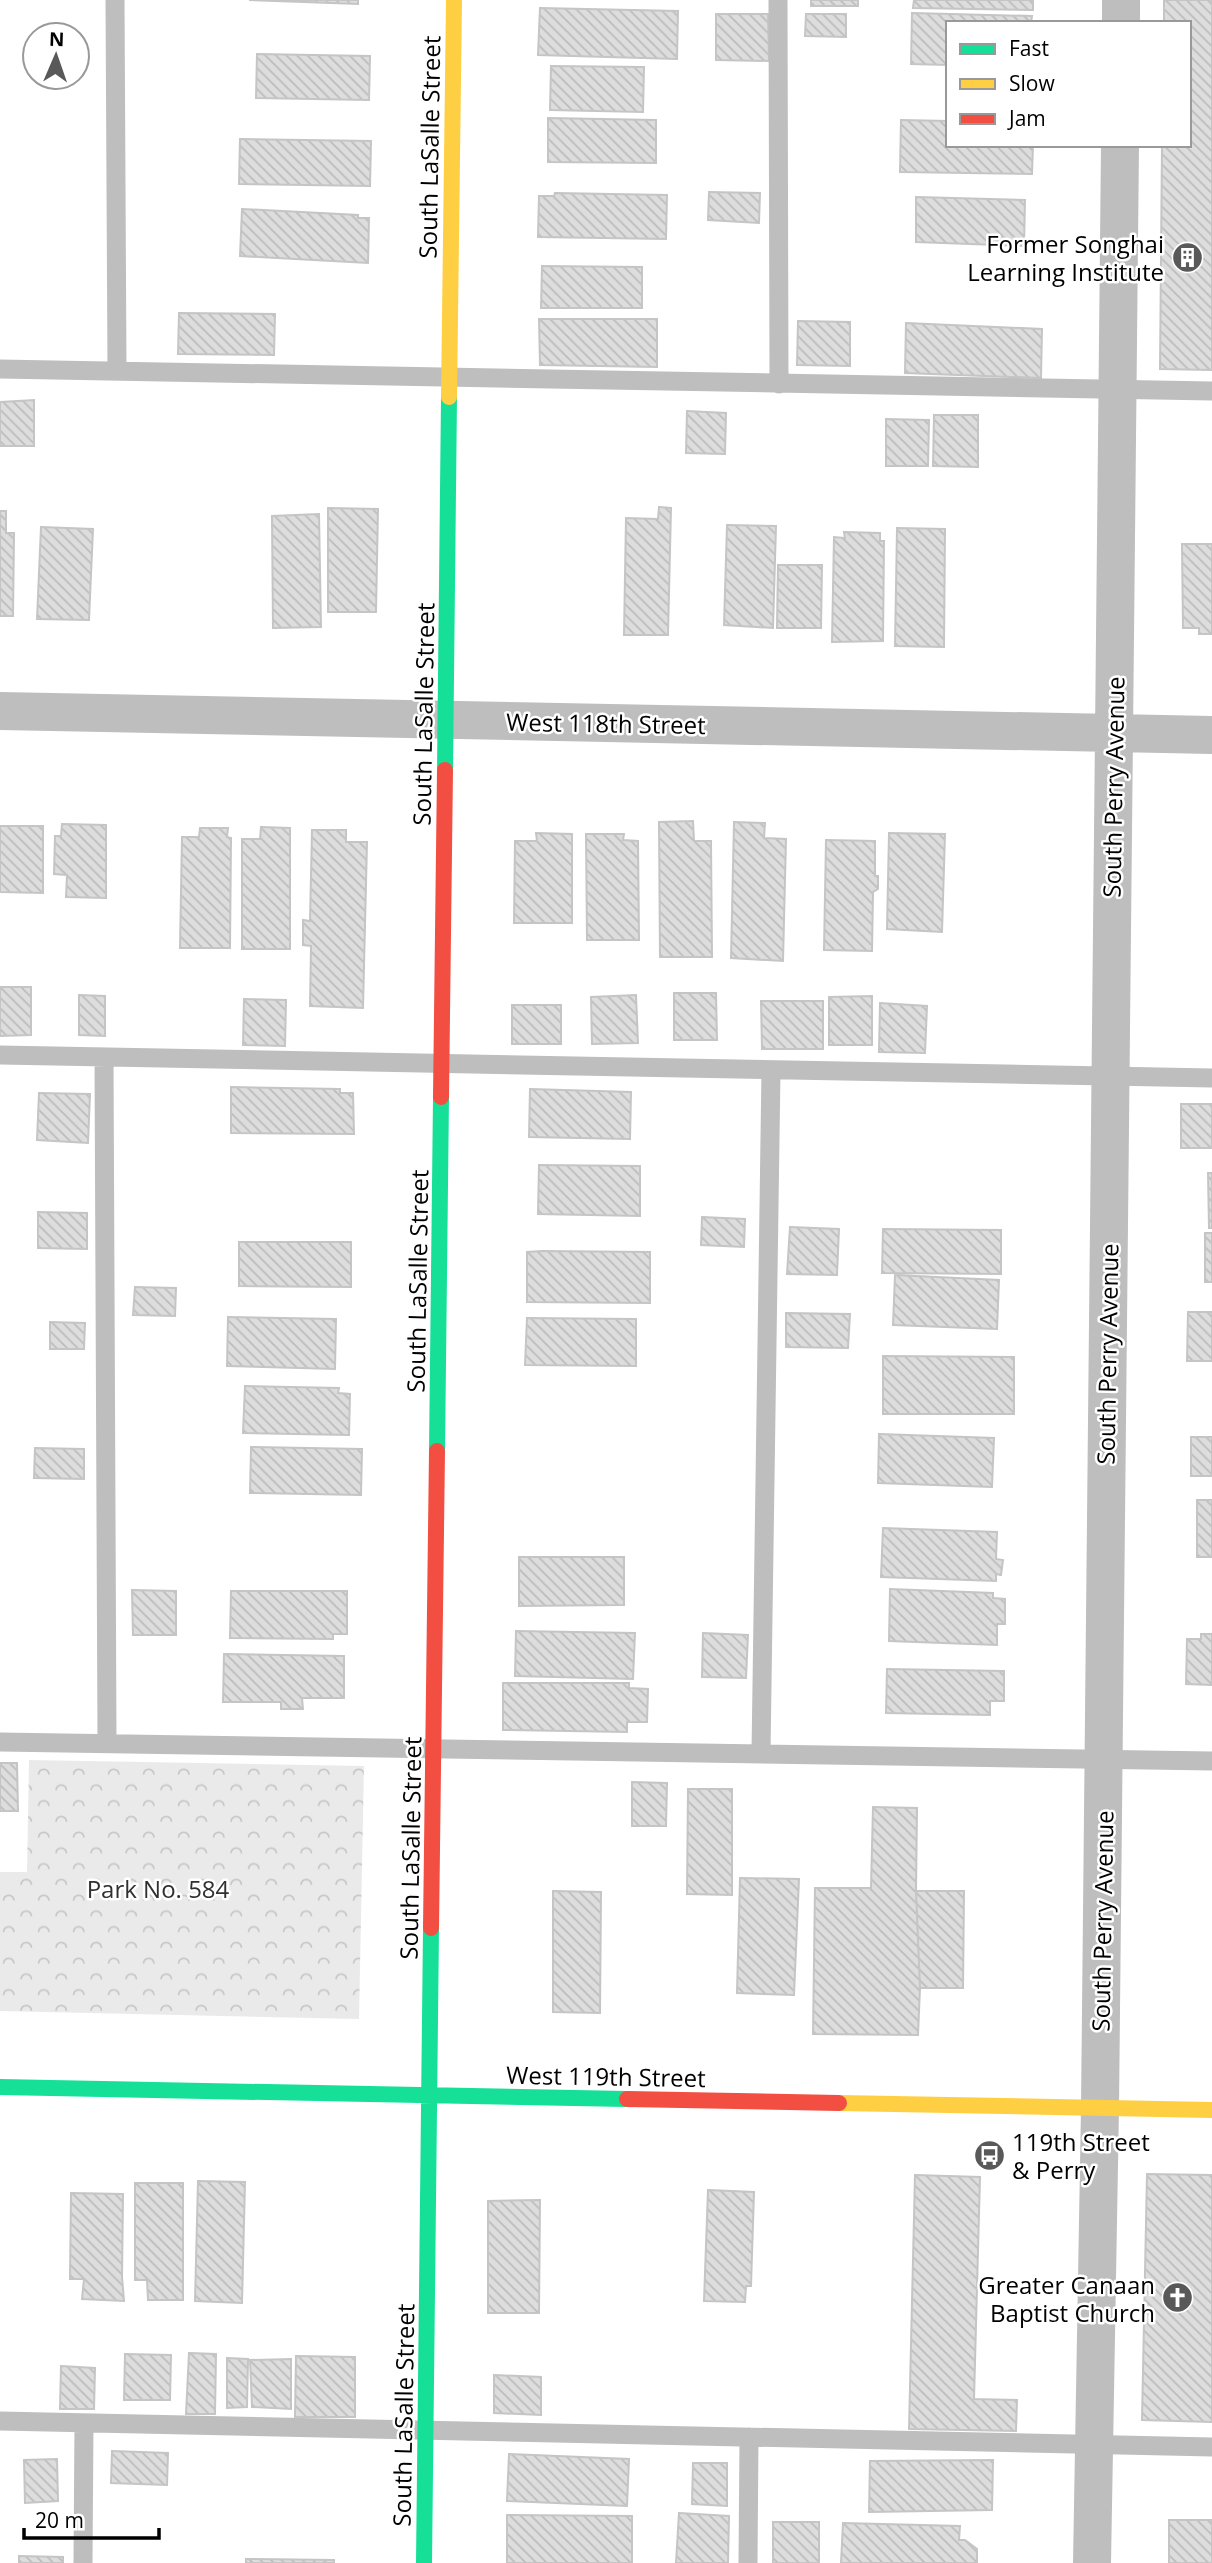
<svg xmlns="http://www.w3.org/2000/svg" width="1212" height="2563" viewBox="0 0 1212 2563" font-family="'Open Sans',sans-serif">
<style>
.park{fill:url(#park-crowns)}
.building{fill:url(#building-back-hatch);stroke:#c5c5c5;stroke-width:2}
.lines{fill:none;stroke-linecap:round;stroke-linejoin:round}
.lane{stroke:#bebebe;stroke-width:19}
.street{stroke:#bebebe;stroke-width:38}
.fast{stroke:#16e098;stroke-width:16}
.slow{stroke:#ffcf43;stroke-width:16}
.jam{stroke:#f24e42;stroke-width:16}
.labels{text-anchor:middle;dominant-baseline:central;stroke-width:5;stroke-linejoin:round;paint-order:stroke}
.street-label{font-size:24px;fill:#000;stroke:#fff}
.poi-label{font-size:24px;fill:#000;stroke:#fff;text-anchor:end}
.park-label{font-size:24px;fill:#303030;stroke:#fff}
</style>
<defs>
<pattern id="park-crowns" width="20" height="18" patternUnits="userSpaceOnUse" patternTransform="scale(1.75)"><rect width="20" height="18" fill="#eaeaea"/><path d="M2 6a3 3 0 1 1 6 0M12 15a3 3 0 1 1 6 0" fill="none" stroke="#c7c7c7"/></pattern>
<pattern id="building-back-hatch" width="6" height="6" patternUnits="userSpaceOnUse" patternTransform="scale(1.75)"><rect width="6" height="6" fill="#ddd"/><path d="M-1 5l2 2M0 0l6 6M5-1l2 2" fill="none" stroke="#bcbcbc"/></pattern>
</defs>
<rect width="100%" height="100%" fill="#fff"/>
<path class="park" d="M29 1760 364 1766 359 2019 0 2011V1872H27Z"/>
<path class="building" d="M249 0H358V4Z
M811 0H858V6H811Z
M914 0H1033V10L913 8Z
M1164 0H1212V370L1160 369 1162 145H1189V23H1164Z
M540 8 678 11 677 59 538 55Z
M912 13 1032 16 1031 23H948V65L911 64Z
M716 14H768L769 61 716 60Z
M806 14H846V37L805 36Z
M257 54 370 56 369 100 256 98Z
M551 66 644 67 643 112 550 110Z
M548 118 656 120V163L548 162Z
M901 120 948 121V145H1033L1032 174 900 172Z
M240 139 371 141 370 186 239 184Z
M709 192 760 193 759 223 708 220Z
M555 193 667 195 666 239 538 237 539 196H554Z
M916 197 1025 200 1024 246 916 242Z
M242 209 358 215V218H369L368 263 240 256Z
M542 266 642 267V308H541Z
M179 313 275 314 274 355 178 354Z
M539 319H657V367L540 365Z
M798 321 850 322V366L797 365Z
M906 323 1042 329 1041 378 905 373Z
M34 400V446H0V402Z
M687 411 726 413 725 454 686 453Z
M934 415H978V467L933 466Z
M886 419 929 420 928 466H886Z
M659 507 671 508 668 635H624L626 518 658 519Z
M328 508 378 509 376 612H328Z
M0 511H6V533H14L13 616H0Z
M319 514 321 627 273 628 272 516Z
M727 525 776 526 773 628 724 625Z
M41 527 93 529 89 620 37 619Z
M897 528 945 529 944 647 895 646Z
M844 532 880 533V541H884L883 641 832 642 834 537 845 538Z
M1182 544H1212V634H1199V628H1183Z
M778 565H822L821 628H777Z
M693 821 694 841H711L712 957H660L659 822Z
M734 822 765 823 764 838 786 839 783 961 731 958Z
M62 824 106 825V898L66 897 67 875 54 874 55 836H61Z
M0 826H43V893L0 892Z
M261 827 290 828V949H242V839H260Z
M200 828H228L227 837 231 838 230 948H180L182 837H199Z
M312 830H346V842H367L363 1008 310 1006 311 946 303 945V920L310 921Z
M536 833 572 834V923H514L515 841H537Z
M889 833 945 834 942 932 887 929Z
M586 834H624L623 840 638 841 639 940H587Z
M826 840 875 841V876H878V889L873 892 872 951 824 950Z
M0 987H31V1035L0 1036Z
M674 993H716L717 1040H674Z
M79 995 105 996V1036L79 1035Z
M636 995 638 1043 592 1044 591 997Z
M872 996V1045H829V997Z
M244 999 286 1000 285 1046 243 1045Z
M761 1001H823V1049H762Z
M880 1003 927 1006 925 1053 879 1052Z
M512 1005H561V1044H512Z
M231 1087 340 1089V1093H353L354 1134 231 1133Z
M530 1089 631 1092 630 1139 529 1137Z
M39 1093 90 1094 88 1143 37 1140Z
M1181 1104H1212V1148H1181Z
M539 1165 640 1166V1216L538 1214Z
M1208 1173H1212V1228H1209Z
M38 1212 87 1213V1249L38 1248Z
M702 1217 745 1219 744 1247 701 1245Z
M790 1227 839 1229 837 1275 787 1274Z
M883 1229 1001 1230V1274L882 1273Z
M1205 1233H1212V1282H1205Z
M239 1242H351V1287L239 1286Z
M542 1251 650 1252V1303L527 1302V1252Z
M895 1275 999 1280 997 1329 893 1325Z
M135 1287 176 1288 175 1316 133 1315Z
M1188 1312H1212V1361H1187Z
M786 1313 850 1314 848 1348 786 1347Z
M228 1317 336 1319 335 1369 227 1366Z
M527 1318 636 1319V1366L525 1365Z
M50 1322 85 1323 84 1349H50Z
M883 1356 1014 1357V1414H883Z
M245 1386 339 1388 338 1393 350 1394 349 1435 243 1433Z
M879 1434 994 1438 992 1487 878 1483Z
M1191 1437H1212V1476H1191Z
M251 1447 362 1449 361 1495 250 1493Z
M35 1448 84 1449V1479L34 1478Z
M1197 1500H1212V1557H1197Z
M883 1528 997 1532 996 1559 1003 1560 1001 1575 996 1574V1581L881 1577Z
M519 1557H624V1605L519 1606Z
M890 1589 993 1593V1598L1005 1599V1624H997V1645L889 1641Z
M132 1590 176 1591V1635H133Z
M231 1591H347V1634H333V1639L230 1638Z
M516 1631 635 1633 633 1679 515 1676Z
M703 1633 748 1635 746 1678 702 1677Z
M1201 1634H1212V1685L1186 1684 1187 1639H1201Z
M224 1654 344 1656V1698H302L303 1709H281V1702H223Z
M887 1669 1004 1671V1701H990V1715L886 1713Z
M503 1683H629V1688L648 1689 647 1722H627V1732L503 1730Z
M0 1763H17L18 1811H0Z
M632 1782 667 1783 666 1826H632Z
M688 1789H732V1895L687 1894Z
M873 1807 917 1808 916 1891 920 1988 918 2035 813 2034 815 1888H871Z
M740 1878 799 1879 794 1995 737 1993Z
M553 1891 601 1892 600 2013 553 2012Z
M916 1891H964L963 1988H920Z
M1147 2174 1212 2175V2422L1142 2420Z
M915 2175 980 2177 974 2399 1017 2400 1016 2431 909 2429Z
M198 2181 245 2182 242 2303 195 2301Z
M135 2183H183V2300H148L147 2280H135Z
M708 2190 754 2192 751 2286H746L745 2302 704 2301Z
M71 2193 123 2194 122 2277 124 2301 82 2299 84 2279H70Z
M540 2200 539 2313H488V2201Z
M189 2353 216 2354 215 2414H186Z
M125 2354 171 2355 170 2400H124Z
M296 2356 355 2357V2417H295Z
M227 2358 248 2359 247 2407 227 2408Z
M291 2359V2409L252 2407 250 2360Z
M61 2366 95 2368 94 2409H60Z
M494 2375 541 2377V2415L494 2413Z
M112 2451 168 2453 167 2485 111 2483Z
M509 2454 629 2459 627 2506 507 2501Z
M57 2459 58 2501 25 2503 24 2460Z
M993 2460 992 2510 869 2512 870 2461Z
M693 2463H727V2506L692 2504Z
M679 2513 729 2516 728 2563H676Z
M507 2515 632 2516V2563H507Z
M1169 2520H1212V2563H1169Z
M773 2522H819V2563H773Z
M843 2523 960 2526 959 2540H965L977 2549V2563H841Z
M19 2556 63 2557V2563H19Z
M246 2559 334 2560V2563H246Z"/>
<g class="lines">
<path class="lane" d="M115 0 117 371
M778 0 779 384
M0 369 1212 391
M0 1055 1212 1078
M104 1057 107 1743
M0 1742 1212 1761
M761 1753 771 1070
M0 2421 1212 2447
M83 2563 84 2423
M748 2563 749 2437"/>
<path class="street" d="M1121 23V0
M0 711 1212 735
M1092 2563 1100 2108 1120 145"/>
<path class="fast" d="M445 770 449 397
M437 1451 441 1097
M0 2087 627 2099
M424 2563 431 1928"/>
<path class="slow" d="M449 397 454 0
M839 2103 1212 2110"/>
<path class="jam" d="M441 1097 445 770
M431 1928 437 1451
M627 2099 839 2103"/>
</g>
<defs>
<symbol id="building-disc" viewBox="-11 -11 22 22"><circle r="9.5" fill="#595959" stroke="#fff"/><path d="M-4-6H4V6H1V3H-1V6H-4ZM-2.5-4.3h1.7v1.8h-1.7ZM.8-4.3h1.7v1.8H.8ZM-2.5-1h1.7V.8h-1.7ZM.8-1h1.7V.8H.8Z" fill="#fff"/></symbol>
<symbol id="bus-disc" viewBox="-11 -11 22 22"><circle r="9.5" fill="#595959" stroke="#fff"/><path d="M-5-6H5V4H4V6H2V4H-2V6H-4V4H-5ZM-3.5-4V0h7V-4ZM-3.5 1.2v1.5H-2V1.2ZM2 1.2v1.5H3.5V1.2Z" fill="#fff"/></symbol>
<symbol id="church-disc" viewBox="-11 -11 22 22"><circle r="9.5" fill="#595959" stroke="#fff"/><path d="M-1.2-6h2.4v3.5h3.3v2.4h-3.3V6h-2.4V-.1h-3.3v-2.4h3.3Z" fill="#fff"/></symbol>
</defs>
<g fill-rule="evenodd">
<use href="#building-disc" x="1170" y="240" width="35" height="35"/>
<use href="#bus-disc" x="972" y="2138" width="35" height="35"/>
<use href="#church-disc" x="1160" y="2280" width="35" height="35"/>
</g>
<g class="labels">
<g class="street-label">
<text transform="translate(429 147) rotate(-89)">South LaSalle Street</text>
<text transform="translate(423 714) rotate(-89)">South LaSalle Street</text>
<text transform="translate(606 723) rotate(1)">West 118th Street</text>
<text transform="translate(1113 787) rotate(-89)">South Perry Avenue</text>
<text transform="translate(417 1281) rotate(-89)">South LaSalle Street</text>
<text transform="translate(1107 1354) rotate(-89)">South Perry Avenue</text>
<text transform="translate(410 1848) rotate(-89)">South LaSalle Street</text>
<text transform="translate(1102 1921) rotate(-89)">South Perry Avenue</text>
<text transform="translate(606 2076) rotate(1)">West 119th Street</text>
<text transform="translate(403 2415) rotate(-89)">South LaSalle Street</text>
</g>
<g class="poi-label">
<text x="1164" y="243">Former Songhai<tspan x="1164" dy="28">Learning Institute</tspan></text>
<text x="1012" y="2141" text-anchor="start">119th Street<tspan x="1012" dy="28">&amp; Perry</tspan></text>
<text x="1155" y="2284">Greater Canaan<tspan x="1155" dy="28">Baptist Church</tspan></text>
</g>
<g class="park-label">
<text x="158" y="1888">Park No. 584</text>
</g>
</g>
<rect x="946" y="21" width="245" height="126" fill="#ffffff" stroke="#999999" stroke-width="2"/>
<rect x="960" y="44" width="35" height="10" fill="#16e098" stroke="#999999" stroke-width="2"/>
<text x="1009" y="56" font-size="21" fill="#000000">Fast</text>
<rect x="960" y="79" width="35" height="10" fill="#ffcf43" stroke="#999999" stroke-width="2"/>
<text x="1009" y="91" font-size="21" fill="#000000">Slow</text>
<rect x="960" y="114" width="35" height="10" fill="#f24e42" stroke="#999999" stroke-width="2"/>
<text x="1009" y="126" font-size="21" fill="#000000">Jam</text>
<g transform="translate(56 56) rotate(2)"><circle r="33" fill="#ffffff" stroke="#999999" stroke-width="2"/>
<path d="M0-5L12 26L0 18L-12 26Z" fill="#595959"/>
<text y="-10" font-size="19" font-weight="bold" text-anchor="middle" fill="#000000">N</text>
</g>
<path d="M24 2528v10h135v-10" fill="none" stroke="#000000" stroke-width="3.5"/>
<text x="35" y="2528" font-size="21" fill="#000000" stroke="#ffffff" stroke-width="5" paint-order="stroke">20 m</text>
</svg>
